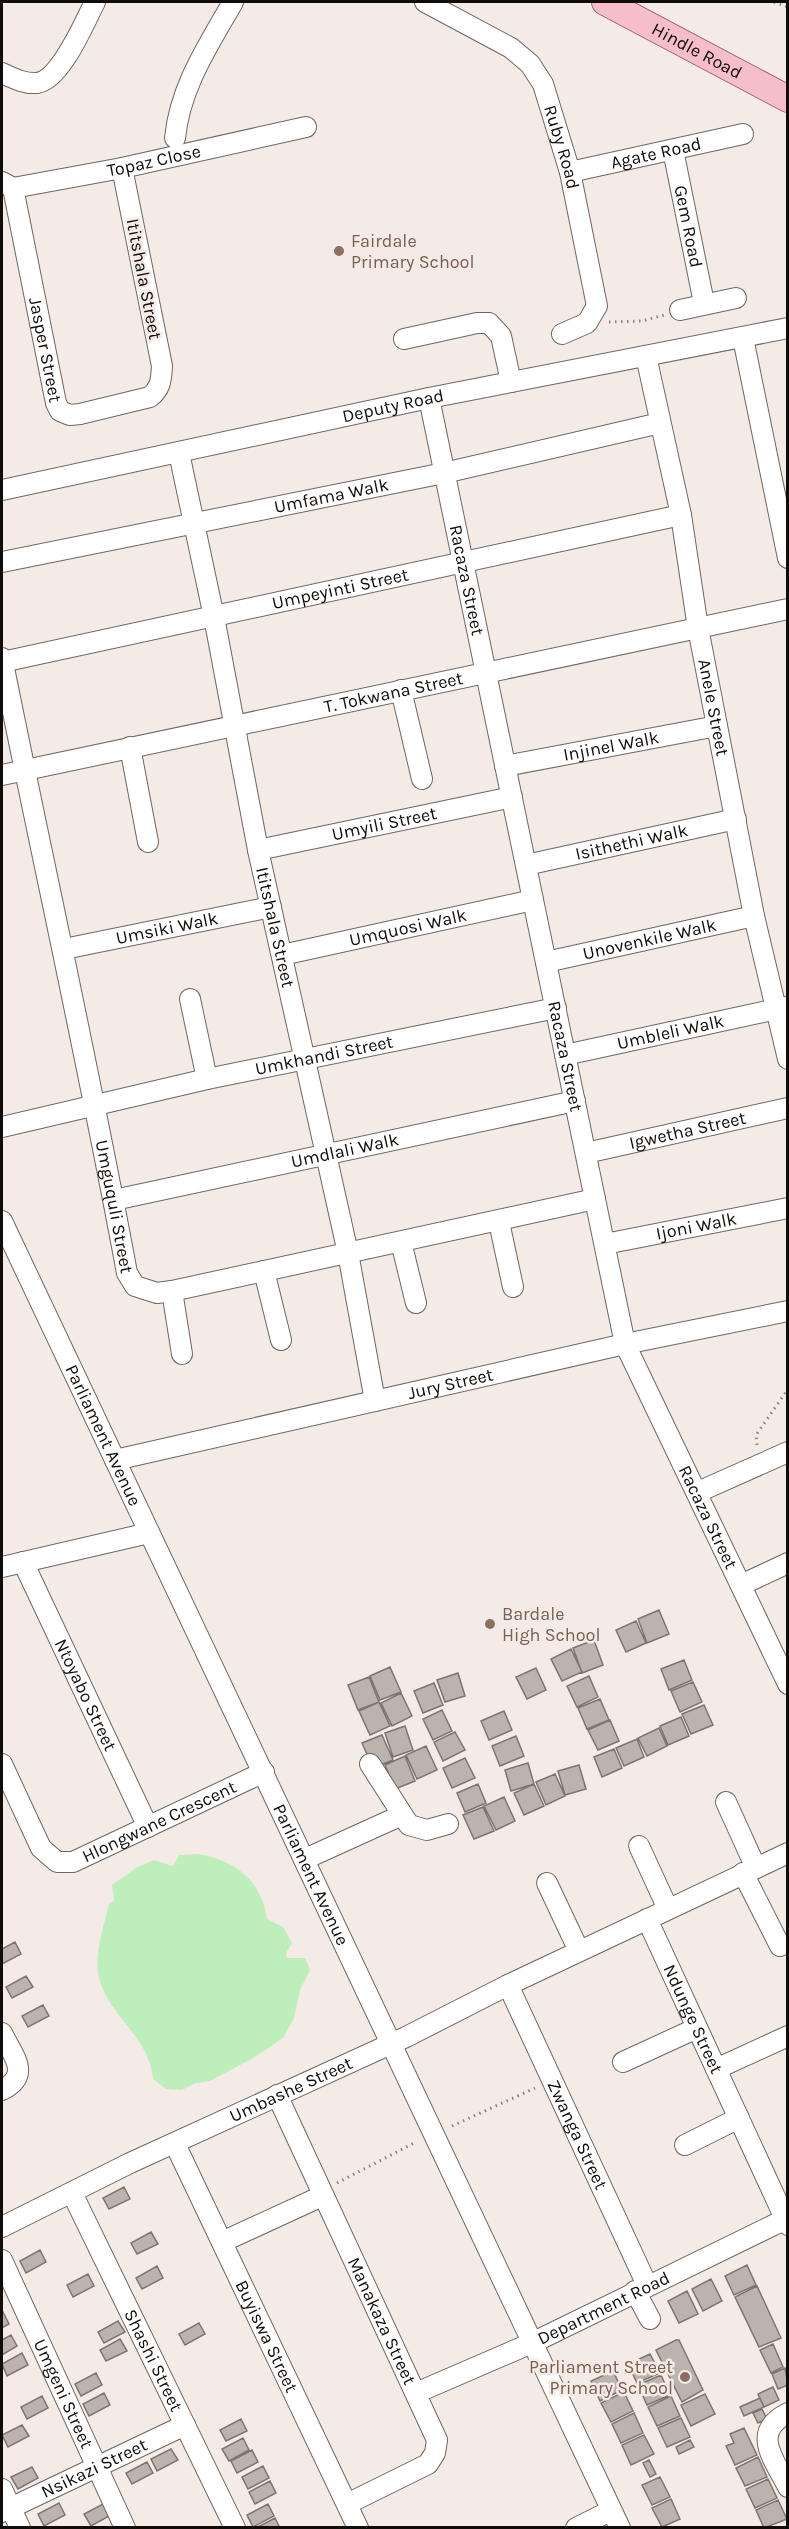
<svg xmlns="http://www.w3.org/2000/svg" width="789" height="2529" viewBox="0 0 789 2529" font-family="Karla,sans-serif">
<style>
.green{fill:#beeebb}
.building{fill:#bcb3ae;stroke:#7d7570;stroke-width:1.5}
.lines{fill:none;stroke-linecap:round;stroke-linejoin:round}
.minor-casing{stroke:#6e6661;stroke-width:22}
.major-casing{stroke:#a1636d;stroke-width:28}
.path{stroke:#8c8582;stroke-width:3;stroke-dasharray:1.5 4.5;stroke-linecap:butt}
.minor{stroke:#fff;stroke-width:20}
.major{stroke:#f5bec8;stroke-width:26}
.education-dot{fill:#8d6e63;stroke:#f4ebe6;stroke-width:2}
.labels{text-anchor:middle;dominant-baseline:central;stroke-width:5;stroke-linejoin:round;paint-order:stroke}
.street-label{font-size:18px;fill:#0f0c0a;stroke:#f4ebe6}
.education-label{font-size:18px;fill:#785e54;stroke:#f4ebe6;text-anchor:start}
</style>
<rect width="100%" height="100%" fill="#f4ebe6"/>
<path class="green" d="M199 1854C236 1861 261 1880 267 1919L283 1927 292 1943 286 1953 287 1958H305L310 1970 300 1990 294 2018 283 2038 255 2057 210 2081 196 2083 182 2090 166 2089 153 2079C150 2036 105 2014 98 1973 95 1951 104 1925 109 1904L114 1900 112 1885 136 1868 154 1860 173 1866 179 1855Z"/>
<path class="building" d="M659 1610 669 1634 647 1643 638 1619Z
M636 1621 646 1643 626 1652 616 1630Z
M594 1640 603 1665 582 1673 573 1648Z
M571 1649 582 1672 562 1681 551 1659Z
M684 1660 692 1680 669 1690 661 1669Z
M390 1667 401 1692 380 1700 370 1676Z
M536 1668 546 1690 527 1699 516 1677Z
M458 1673 465 1696 445 1702 437 1680Z
M589 1676 598 1697 577 1707 567 1686Z
M369 1677 379 1702 358 1710 348 1685Z
M693 1682 702 1702 680 1712 671 1691Z
M434 1683 443 1705 423 1713 414 1691Z
M401 1693 412 1716 392 1726 381 1703Z
M600 1699 609 1720 587 1729 578 1708Z
M379 1702 390 1726 370 1735 359 1711Z
M704 1705 713 1725 691 1734 682 1714Z
M442 1710 452 1731 433 1740 423 1719Z
M504 1711 512 1730 489 1740 481 1721Z
M681 1717 689 1736 668 1745 660 1726Z
M610 1720 619 1741 598 1750 588 1730Z
M405 1726 413 1750 393 1757 385 1733Z
M659 1728 667 1746 647 1756 638 1738Z
M455 1732 465 1750 443 1761 434 1742Z
M382 1735 393 1760 373 1768 362 1743Z
M516 1736 524 1756 500 1766 492 1746Z
M637 1739 644 1757 624 1766 616 1748Z
M426 1746 437 1770 417 1779 406 1755Z
M614 1749 622 1768 602 1777 594 1757Z
M405 1756 415 1781 395 1789 385 1765Z
M465 1758 475 1778 452 1788 443 1768Z
M528 1763 534 1784 511 1791 505 1770Z
M579 1765 586 1789 565 1795 558 1771Z
M555 1774 565 1796 546 1805 536 1782Z
M478 1784 486 1803 465 1812 457 1793Z
M534 1784 544 1806 524 1815 514 1793Z
M504 1797 515 1821 496 1830 484 1806Z
M483 1807 494 1831 474 1839 463 1815Z
M15 1942 21 1954 2 1964V1949Z
M26 1976 33 1987 12 1998 6 1987Z
M43 2005 49 2016 28 2027 22 2016Z
M124 2187 130 2199 109 2209 103 2198Z
M151 2232 158 2244 137 2254 131 2243Z
M40 2250 46 2262 26 2273 20 2261Z
M747 2265 756 2285 734 2295 725 2276Z
M157 2266 163 2278 142 2289 136 2278Z
M88 2274 94 2286 73 2297 67 2285Z
M711 2279 722 2301 703 2311 692 2289Z
M757 2286 781 2338 759 2347 735 2297Z
M687 2291 698 2314 679 2323 668 2301Z
M3 2312 9 2324 2 2328V2313Z
M118 2321 125 2332 104 2343 98 2332Z
M199 2323 205 2334 185 2345 179 2334Z
M11 2335 17 2346 2 2355V2340Z
M120 2339 127 2351 106 2361 100 2350Z
M676 2340H679L703 2390 682 2402 656 2350Z
M773 2344 783 2367 771 2373 760 2350Z
M22 2353 28 2365 7 2376 2 2364Z
M650 2354 660 2373 637 2383 628 2364Z
M785 2368 788 2385 778 2389 772 2374Z
M613 2371 622 2390 600 2401 591 2381Z
M96 2373 102 2385 81 2396 75 2384Z
M661 2375 670 2395 647 2405 638 2385Z
M773 2387 779 2400 764 2407 758 2394Z
M624 2392 633 2411 611 2422 601 2403Z
M104 2393 110 2405 89 2416 83 2404Z
M705 2394 715 2414 691 2426 681 2405Z
M42 2396 48 2408 27 2419 21 2407Z
M671 2396 680 2416 657 2426 648 2407Z
M760 2398 764 2407 744 2416 740 2407Z
M762 2409 767 2419 758 2423 753 2413Z
M634 2413 643 2433 621 2443 612 2424Z
M681 2418 690 2437 667 2447 658 2428Z
M241 2419 247 2431 226 2441 220 2430Z
M22 2425 29 2436 8 2447 2 2435Z
M744 2428 757 2455 735 2465 726 2446 734 2443 730 2434Z
M644 2435 654 2454 631 2465 622 2445Z
M243 2438 249 2450 229 2461 222 2449Z
M690 2440 694 2447 679 2454 676 2447Z
M171 2449 178 2460 157 2471 151 2459Z
M252 2450 258 2462 237 2473 231 2461Z
M758 2457 767 2477 745 2486 736 2468Z
M649 2460 656 2474 650 2477 643 2463Z
M147 2462 153 2473 132 2484 126 2473Z
M263 2466 269 2478 248 2489 242 2477Z
M32 2467 38 2478 18 2489 11 2477Z
M660 2477 670 2497 652 2505 642 2485Z
M768 2479 777 2498 755 2508 746 2489Z
M270 2481 276 2493 255 2504 249 2492Z
M671 2499 680 2519 662 2527 652 2508Z
M778 2500 787 2519 764 2528 756 2510Z
M59 2503 65 2515 44 2526 38 2514Z
M105 2503 111 2515 91 2526 84 2514Z
M268 2504 274 2516 253 2527 247 2515Z
M275 2518 280 2528H256Z"/>
<g class="lines">
<defs>
<g id="minor">
<path id="s1" d="M425 2 511 48 530 64 543 84 570 172 597 306 587 323 562 334"/>
<path d="M2 73C13 78 24 84 37 83 61 80 85 21 95 2"/>
<path d="M175 138C180 87 208 46 233 2"/>
<path id="s2" d="M673 150 704 303"/>
<path id="s3" d="M570 172 743 134"/>
<path id="s4" d="M2 182 13 188 122 168 306 127"/>
<path id="s5" d="M13 188 56 403 60 411 70 415 80 414 150 397C161 388 161 380 162 366L122 168"/>
<path d="M680 310 736 298"/>
<path d="M743 338 788 558"/>
<path d="M404 339 477 323H489L501 336 511 382"/>
<path id="s6" d="M646 356 681 515 698 628 754 916 788 1059"/>
<path id="s7" d="M429 398 625 1344 788 1684"/>
<path id="s8" d="M179 453 214 617 258 850 348 1253 375 1401"/>
<path id="s9" d="M2 490 429 398 788 328"/>
<path id="s10" d="M2 562 444 473 660 423"/>
<path id="s11" d="M2 658C43 863 89 1067 127 1273L135 1286 157 1293 172 1291 595 1199"/>
<path id="s12" d="M2 662 681 515"/>
<path d="M401 690 422 779"/>
<path d="M130 747 148 842"/>
<path id="s13" d="M505 766 717 726"/>
<path id="s14" d="M2 775 788 609"/>
<path id="s15" d="M258 850 512 797"/>
<path id="s16" d="M526 865 736 819"/>
<path id="s17" d="M64 949 271 907"/>
<path id="s18" d="M282 955 533 900"/>
<path id="s19" d="M546 962 754 916"/>
<path d="M190 999 207 1079"/>
<path id="s20" d="M565 1055 786 1007"/>
<path id="s21" d="M2 1127 207 1079 556 1008"/>
<path id="s22" d="M586 1153 788 1108"/>
<path id="s23" d="M114 1200 575 1101"/>
<path id="s24" d="M2 1221 620 2528"/>
<path d="M499 1222 513 1287"/>
<path d="M401 1242 416 1303"/>
<path id="s25" d="M605 1244 788 1208"/>
<path d="M264 1271 281 1340"/>
<path d="M172 1291 182 1354"/>
<path id="s26" d="M115 1460 625 1344 788 1311"/>
<path d="M698 1492 788 1452"/>
<path id="s27" d="M23 1562 148 1827"/>
<path d="M2 1567 149 1533"/>
<path d="M741 1585 788 1563"/>
<path id="s28" d="M2 1764 41 1848 57 1862H73L264 1772"/>
<path d="M370 1764 409 1825 427 1830 448 1824"/>
<path d="M726 1802 756 1868"/>
<path d="M639 1846 668 1909"/>
<path d="M305 1859 402 1815"/>
<path d="M743 1873 780 1946"/>
<path d="M547 1883 579 1951"/>
<path id="s29" d="M647 1919 788 2225"/>
<path id="s30" d="M508 1985 647 2285"/>
<path d="M2 2033C13 2056 32 2075 2 2090"/>
<path d="M623 2062 697 2028"/>
<path d="M716 2069 788 2036"/>
<path id="s31" d="M277 2095 437 2440 435 2453 428 2464 347 2504"/>
<path id="s32" d="M175 2144 358 2528"/>
<path d="M685 2145 739 2118"/>
<path id="s33" d="M72 2193 235 2528"/>
<path id="s34" d="M2 2227 130 2163 406 2037 508 1985 788 1853"/>
<path d="M222 2242 322 2196"/>
<path id="s35" d="M2 2260 125 2528"/>
<path d="M635 2291 650 2319"/>
<path id="s36" d="M416 2393 534 2342 788 2218"/>
<path d="M788 2413C750 2432 774 2459 788 2487"/>
<path d="M2 2489 20 2528"/>
<path id="s37" d="M2 2512 185 2425"/>
<path d="M576 2528 610 2511"/>
</g>
<g id="major">
<path id="s38" d="M605 2 788 99"/>
</g>
</defs>
<use href="#minor" class="minor-casing"/>
<use href="#major" class="major-casing"/>
<path class="path" d="M774 2 788 7
M609 322 642 321 664 315
M757 1445 756 1435 788 1389
M452 2126 535 2088
M337 2183 416 2142"/>
<use href="#minor" class="minor"/>
<use href="#major" class="major"/>
</g>
<g class="education-dot">
<circle cx="339" cy="251" r="6"/>
<circle cx="490" cy="1624" r="6"/>
<circle cx="685" cy="2377" r="6"/>
</g>
<g class="labels">
<g class="street-label">
<text stroke="none"><textPath href="#s38" startOffset="104">Hindle Road</textPath></text>
<text stroke="none"><textPath href="#s1" startOffset="212">Ruby Road</textPath></text>
<text stroke="none"><textPath href="#s3" startOffset="88">Agate Road</textPath></text>
<text stroke="none"><textPath href="#s4" startOffset="156">Topaz Close</textPath></text>
<text stroke="none"><textPath href="#s2" startOffset="78">Gem Road</textPath></text>
<text transform="translate(144 279) rotate(79)">Ititshala Street</text>
<text stroke="none"><textPath href="#s5" startOffset="165">Jasper Street</textPath></text>
<text stroke="none"><textPath href="#s9" startOffset="400">Deputy Road</textPath></text>
<text stroke="none"><textPath href="#s10" startOffset="336">Umfama Walk</textPath></text>
<text stroke="none"><textPath href="#s7" startOffset="186">Racaza Street</textPath></text>
<text stroke="none"><textPath href="#s12" startOffset="346">Umpeyinti Street</textPath></text>
<text stroke="none"><textPath href="#s14" startOffset="400">T. Tokwana Street</textPath></text>
<text stroke="none"><textPath href="#s6" startOffset="358">Anele Street</textPath></text>
<text stroke="none"><textPath href="#s13" startOffset="108">Injinel Walk</textPath></text>
<text stroke="none"><textPath href="#s15" startOffset="129">Umyili Street</textPath></text>
<text stroke="none"><textPath href="#s16" startOffset="108">Isithethi Walk</textPath></text>
<text stroke="none"><textPath href="#s17" startOffset="105">Umsiki Walk</textPath></text>
<text stroke="none"><textPath href="#s8" startOffset="484">Ititshala Street</textPath></text>
<text stroke="none"><textPath href="#s18" startOffset="129">Umquosi Walk</textPath></text>
<text stroke="none"><textPath href="#s19" startOffset="106">Unovenkile Walk</textPath></text>
<text stroke="none"><textPath href="#s20" startOffset="108">Umbleli Walk</textPath></text>
<text stroke="none"><textPath href="#s21" startOffset="330">Umkhandi Street</textPath></text>
<text stroke="none"><textPath href="#s7" startOffset="672">Racaza Street</textPath></text>
<text stroke="none"><textPath href="#s22" startOffset="104">Igwetha Street</textPath></text>
<text stroke="none"><textPath href="#s23" startOffset="236">Umdlali Walk</textPath></text>
<text stroke="none"><textPath href="#s11" startOffset="560">Umguquli Street</textPath></text>
<text stroke="none"><textPath href="#s25" startOffset="93">Ijoni Walk</textPath></text>
<text stroke="none"><textPath href="#s26" startOffset="344">Jury Street</textPath></text>
<text stroke="none"><textPath href="#s24" startOffset="237">Parliament Avenue</textPath></text>
<text stroke="none"><textPath href="#s7" startOffset="1158">Racaza Street</textPath></text>
<text stroke="none"><textPath href="#s27" startOffset="147">Ntoyabo Street</textPath></text>
<text stroke="none"><textPath href="#s28" startOffset="225">Hlongwane Crescent</textPath></text>
<text stroke="none"><textPath href="#s24" startOffset="723">Parliament Avenue</textPath></text>
<text stroke="none"><textPath href="#s29" startOffset="110">Ndunge Street</textPath></text>
<text stroke="none"><textPath href="#s34" startOffset="320">Umbashe Street</textPath></text>
<text stroke="none"><textPath href="#s30" startOffset="165">Zwanga Street</textPath></text>
<text stroke="none"><textPath href="#s36" startOffset="206">Department Road</textPath></text>
<text stroke="none"><textPath href="#s31" startOffset="249">Manakaza Street</textPath></text>
<text stroke="none"><textPath href="#s32" startOffset="213">Buyiswa Street</textPath></text>
<text stroke="none"><textPath href="#s33" startOffset="186">Shashi Street</textPath></text>
<text stroke="none"><textPath href="#s35" startOffset="147">Umgeni Street</textPath></text>
<text stroke="none"><textPath href="#s37" startOffset="102">Nsikazi Street</textPath></text>
</g>
<g class="education-label">
<text x="351" y="241">Fairdale<tspan x="351" dy="21">Primary School</tspan></text>
<text x="502" y="1614">Bardale<tspan x="502" dy="21">High School</tspan></text>
<text x="673" y="2367" text-anchor="end">Parliament Street<tspan x="673" dy="21">Primary School</tspan></text>
</g>
</g>
<rect width="789" height="2529" fill="none" stroke="#0f0c0a" stroke-width="6"/>
</svg>
